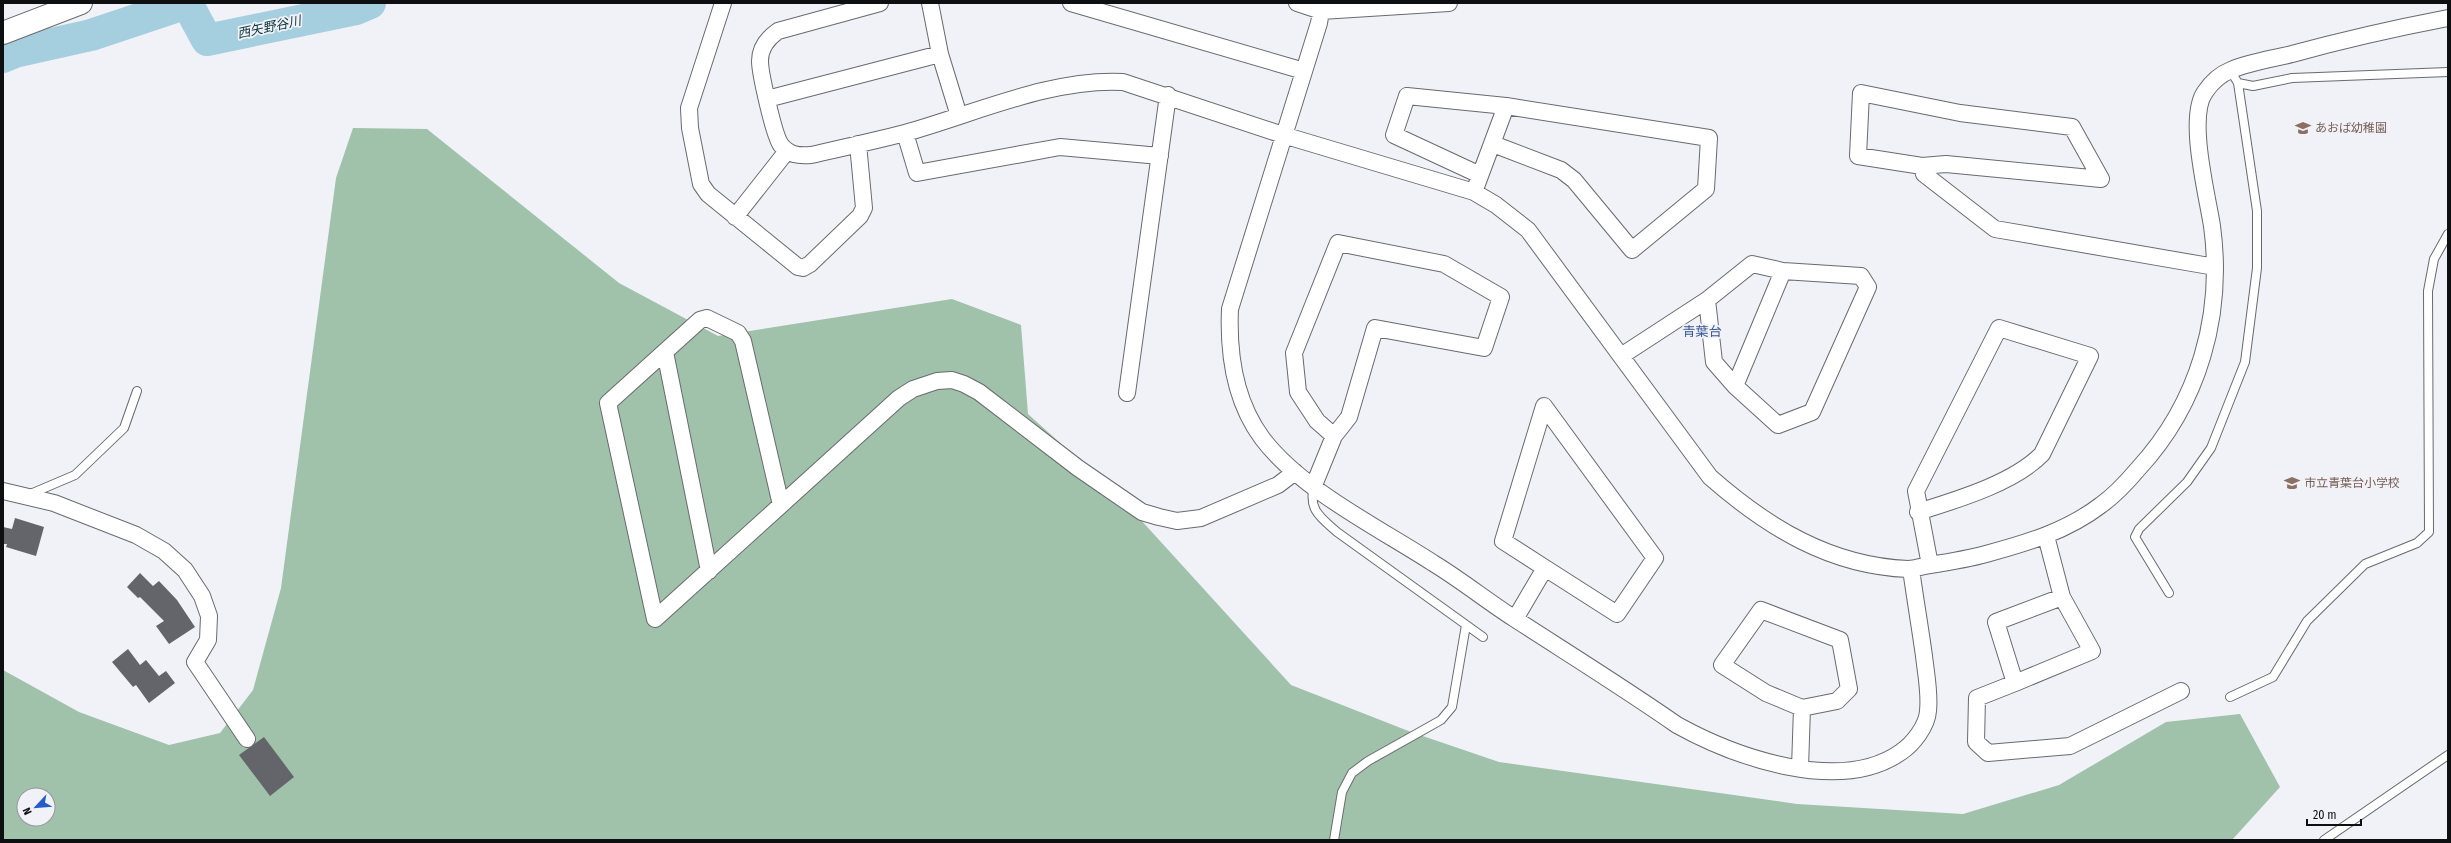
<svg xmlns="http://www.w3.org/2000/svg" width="2451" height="843" viewBox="0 0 2451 843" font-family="'Fira Sans Condensed','Noto Sans JP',sans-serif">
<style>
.forest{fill:#a0c1aa;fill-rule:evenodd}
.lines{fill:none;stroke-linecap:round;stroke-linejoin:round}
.river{stroke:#a5cfde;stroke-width:32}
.building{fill:#64656a}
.lane-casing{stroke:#696a6f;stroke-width:10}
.street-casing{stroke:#696a6f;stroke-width:18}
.secondary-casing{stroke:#696a6f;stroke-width:24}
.lane{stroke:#fff;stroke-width:8}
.street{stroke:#fff;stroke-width:16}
.secondary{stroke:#fff;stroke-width:22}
.labels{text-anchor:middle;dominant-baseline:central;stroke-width:3.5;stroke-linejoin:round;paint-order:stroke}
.education-label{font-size:12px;fill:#785e54;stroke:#f0f2f8;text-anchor:start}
.water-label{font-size:13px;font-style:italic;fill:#0d3440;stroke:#f0f2f8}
.neighbourhood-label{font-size:13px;fill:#37568f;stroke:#f0f2f8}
</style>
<rect width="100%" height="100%" fill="#f0f2f8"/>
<path class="forest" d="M353 128 427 129 619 283 718 336 952 299 1021 325 1028 414 1120 497 1291 685 1411 732 1499 762 1797 804 1963 814 2059 785 2166 722 2240 714 2280 787 2232 840H3V670L79 712 169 745 220 733 253 690 281 588 336 178ZM24 795H48V819H24Z"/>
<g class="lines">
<path class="river" d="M187 3 207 40 356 9 370 3
M3 57 15 52 91 35 187 3"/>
</g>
<path class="building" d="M15 518 44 527 36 556 6 547 7 544H3V527L12 529Z
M140 573 153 586 159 581 177 600 195 627 169 644 156 626 164 621 140 597 138 598 127 587Z
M128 649 140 665 146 660 159 676 166 671 175 683 149 703 136 685 133 687 112 662Z
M264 737 294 777 270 796 239 755Z"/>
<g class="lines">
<defs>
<path id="lane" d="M2238 83 2253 86 2292 78 2448 72
M1314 485C1308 510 1320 517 1337 532L1483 637
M28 495 75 475 124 428 137 391
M2169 593 2135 537 2139 529 2187 482 2211 448 2245 362 2257 268V211L2238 83 2230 70
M2230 697 2273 677 2307 621 2365 564 2417 543 2429 532 2428 291 2434 259 2448 234
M1334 840 1342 792 1352 773 1368 761 1441 720 1452 707 1466 625
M2324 840 2448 755"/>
<path id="street" d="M723 3 689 108 690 128 701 184 708 194 798 267 803 268 810 264 860 216 864 208 858 144
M880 3 778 31C768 38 760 48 760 61 760 73 774 136 781 145 789 155 798 156 811 155 842 148 874 141 905 133 974 114 1051 78 1123 82L1283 135 1474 192 1496 205 1528 230 1710 477C1767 527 1830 566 1908 569 1915 569 1923 566 1930 565 1949 562 1968 559 1986 554 2027 543 2067 531 2101 505 2115 495 2127 482 2138 469 2199 403 2224 315 2212 226 2207 194 2187 117 2205 92 2211 83 2221 74 2231 70 2250 62 2272 59 2292 54 2343 40 2396 28 2448 18
M930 3 940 54 959 116
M1071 3 1304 71
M1297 3 1321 11 1449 3
M1321 11 1319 23 1230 309C1228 354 1234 400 1262 438 1300 489 1379 528 1433 563 1461 580 1487 601 1515 619 1569 654 1624 688 1677 725 1735 757 1840 795 1901 752 1913 744 1927 726 1928 711 1930 693 1926 674 1924 656 1920 627 1915 598 1911 569
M767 99 940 54
M905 133 917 173 1060 147 1160 156
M1493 144 1561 170 1574 180 1632 250 1706 189 1709 138 1506 106
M1922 166 1946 164 2101 179 2072 127 1960 113 1861 93 1858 156 1922 166 1924 174 1995 229 2215 267
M1474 192 1506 106 1407 96 1394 135 1480 175
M735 217 787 151
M707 318 738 333 743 341 781 505 655 619 608 403 700 320Z
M665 352 709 571
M1621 356 1707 300 1752 264 1783 271 1861 276 1868 287 1812 412 1778 425 1735 386 1714 362 1707 300
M1735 386 1783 271
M1127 393 1168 95
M1314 485 1334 436 1349 417 1375 328 1484 348 1501 297 1444 264 1338 243 1294 353 1298 392 1317 421 1334 436
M3 491 54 503 136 535 164 551 185 570 202 596 209 616 208 640 195 662 247 739
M781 505 899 398 913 389 937 381 952 380 964 384 979 392 1078 468 1142 512 1159 517 1177 521 1201 518 1278 485 1295 472
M1918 512C1956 500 2014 483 2042 454L2090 356 1999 328 1916 491 1930 565
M2046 536 2062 597 1996 622 2015 683 1977 698 1976 742 1988 753 2070 746 2181 691
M1515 619 1545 568 1503 541 1544 406 1655 558 1617 614 1545 568
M2015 683 2092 651 2062 597
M1800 768 1802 708 1766 693 1722 665 1761 610 1840 640 1849 689 1837 701 1802 708"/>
<path id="secondary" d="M3 33 81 3"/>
</defs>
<use href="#lane" class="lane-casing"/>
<use href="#street" class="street-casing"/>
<use href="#secondary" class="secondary-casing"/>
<use href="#lane" class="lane"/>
<use href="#street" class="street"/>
<use href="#secondary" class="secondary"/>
</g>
<defs>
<symbol id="school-bare" viewBox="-9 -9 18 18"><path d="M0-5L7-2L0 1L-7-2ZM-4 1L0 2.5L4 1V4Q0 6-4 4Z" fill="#8d6e63" stroke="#f0f2f8" stroke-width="2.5" paint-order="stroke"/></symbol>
</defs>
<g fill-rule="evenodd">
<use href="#school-bare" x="2292" y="117" width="22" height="22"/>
<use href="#school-bare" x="2281" y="472" width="22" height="22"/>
</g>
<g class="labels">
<g class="education-label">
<text x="2315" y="128">あおば幼稚園</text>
<text x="2304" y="483">市立青葉台小学校</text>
</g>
<g class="water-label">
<text transform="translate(269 27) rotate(-12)">西矢野谷川</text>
</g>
<g class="neighbourhood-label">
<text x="1702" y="331">青葉台</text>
</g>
</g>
<rect width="2451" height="843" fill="none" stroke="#0e0f11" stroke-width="8"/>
<g transform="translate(36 807) rotate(244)"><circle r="19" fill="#f0f2f8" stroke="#96979c"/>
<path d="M0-3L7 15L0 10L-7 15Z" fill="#245cc9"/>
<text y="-6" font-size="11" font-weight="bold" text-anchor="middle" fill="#0e0f11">N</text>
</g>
<path d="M2307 819v6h54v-6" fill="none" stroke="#0e0f11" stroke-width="2"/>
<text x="2313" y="819" font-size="12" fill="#0e0f11" stroke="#f0f2f8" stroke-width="3" paint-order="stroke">20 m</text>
</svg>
